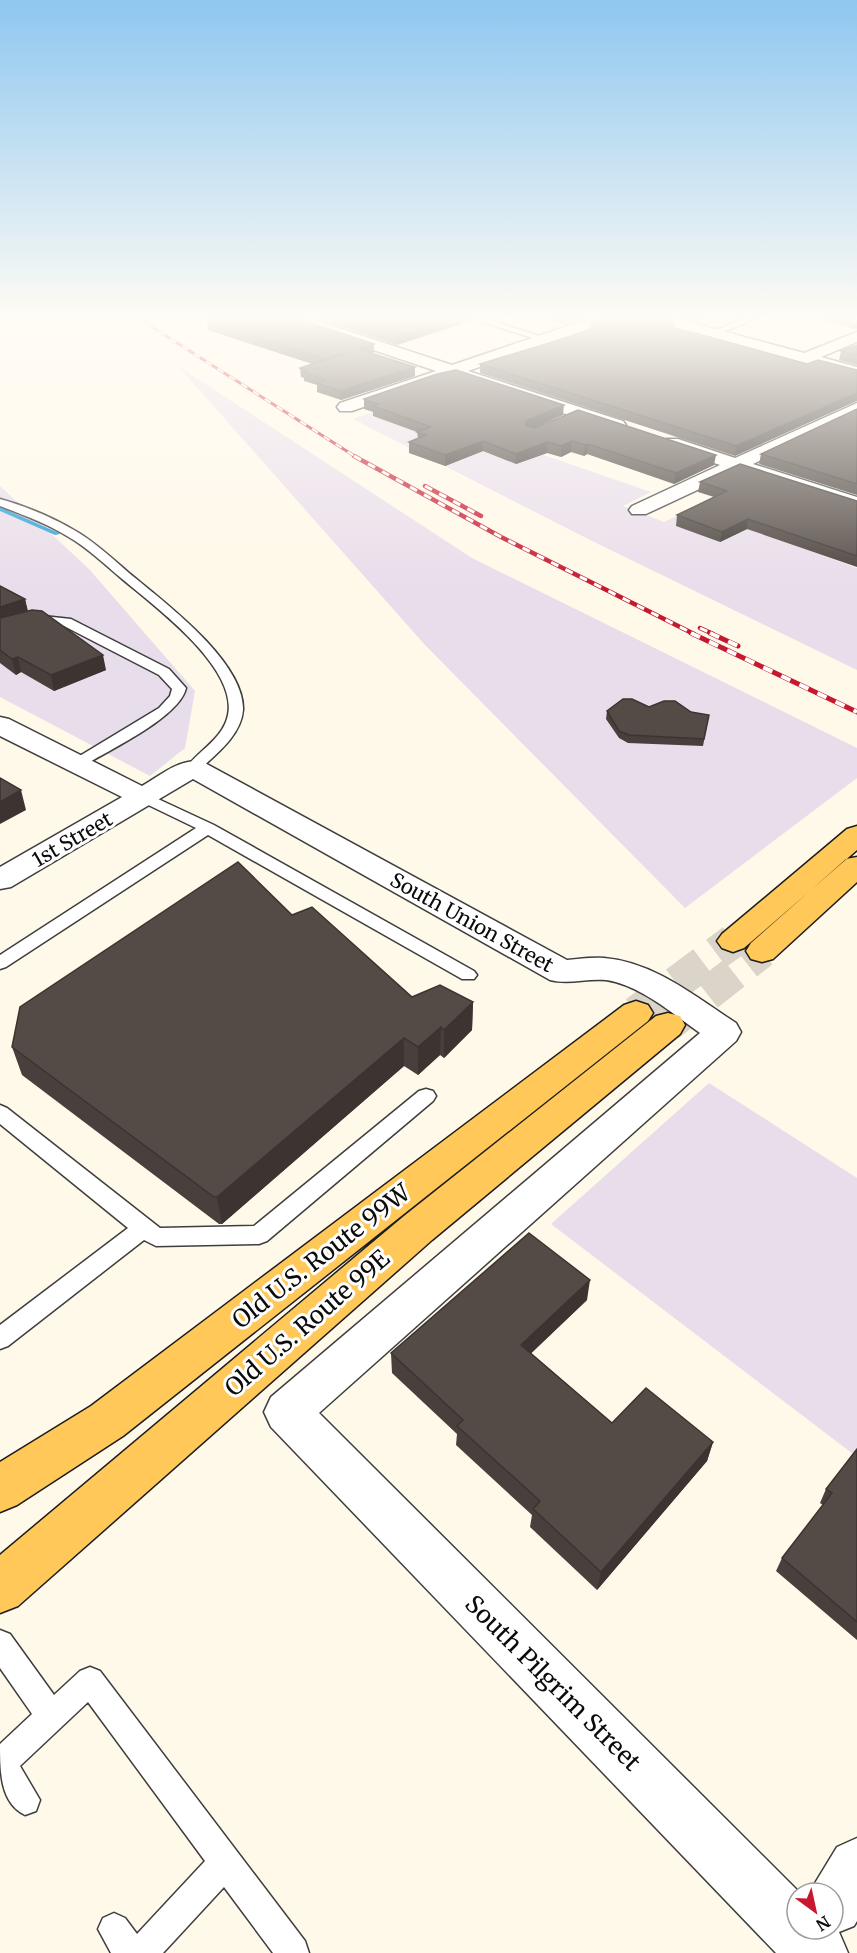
<svg xmlns="http://www.w3.org/2000/svg" width="857" height="1953" viewBox="0 0 857 1953" font-family="Merriweather,serif">
<style>
.industrial{fill:#e8ddeb}
.lines{fill:none;stroke-linecap:round;stroke-linejoin:round}
.stream{fill:#29a1d9;fill-rule:evenodd}
.primary-tunnel{stroke:#dad5c8;stroke-width:34;stroke-dasharray:34 16;stroke-linecap:butt}
.lane-casing{stroke:#3e3e3e;stroke-width:3}
.street-casing{stroke:#3e3e3e;stroke-width:3}
.primary-casing{stroke:#1c1c1c;stroke-width:3}
.lane{fill:#fff;fill-rule:evenodd}
.street{fill:#fff;fill-rule:evenodd}
.primary{fill:#ffc859;fill-rule:evenodd}
.rail-far2-casing{stroke:#c6182f;stroke-width:3}
.rail-far1-casing{stroke:#c6182f;stroke-width:4.5}
.rail-casing{stroke:#c6182f;stroke-width:5}
.rail-far2{stroke:#fff;stroke-width:2;stroke-dasharray:7;stroke-linecap:butt}
.rail-far1{stroke:#fff;stroke-width:3;stroke-dasharray:8;stroke-linecap:butt}
.rail{stroke:#fff;stroke-width:4;stroke-dasharray:10;stroke-linecap:butt}
.wall{fill:#48403c}
.shaded-wall{fill:#3b3431}
.building{fill:#544b46;stroke:#3b3431;stroke-width:1.5}
.labels{text-anchor:middle;dominant-baseline:central;stroke-width:6;stroke-linejoin:round;paint-order:stroke}
.street-label{font-size:20px;fill:#0b0b0b;stroke:#fff}
.near-street-label{font-size:24px;fill:#0b0b0b;stroke:#fff}
</style>
<rect width="100%" height="100%" fill="#fff9e9"/>
<path class="industrial" d="M178 366 472 558 857 748V778L685 908 425 645Z
M395 404 651 492 623 506 664 522 694 508 857 568V670L590 540 353 419Z
M0 486 89 569 195 691 185 748 150 776 0 697Z
M709 1083 857 1178V1457L551 1224Z"/>
<g class="lines">
<path class="stream" d="M0 507 59 533 60 534 55 535 0 511Z"/>
<path class="primary-tunnel" d="M636 1013 733 941
M668 1025 762 951"/>
<defs>
<path id="lane" d="M463 316H477L549 339 542 341Z
M750 316H762L716 335 709 333Z
M0 499C26 506 56 519 79 533 98 545 113 559 129 573 163 601 245 662 243 710 241 736 215 755 198 771L193 772 186 768C199 750 223 739 228 715 238 667 154 606 121 578 104 564 87 547 67 536 46 523 23 515 0 506Z
M34 615 71 619 169 669 186 688C180 717 109 750 83 766H73L71 763 73 760 159 708 170 696 172 689 159 675 64 626 35 623 0 633V625Z
M143 792 214 825 474 971 477 975 474 979H462L208 835 6 967 0 969V955L196 828 138 800 135 797Z
M426 1089 433 1091 436 1096 433 1101 267 1241 259 1244 156 1246 144 1240 8 1346 0 1349V1325L128 1228 0 1124V1105L7 1108 160 1228 254 1226 419 1091Z
M0 1630 10 1634 54 1695 80 1671 90 1667 100 1671 305 1941 309 1953H273L224 1887 163 1953H111L98 1929 103 1918 114 1913 125 1918 137 1934 205 1861 88 1702 20 1766 40 1800 36 1811 25 1815C0 1803 0 1771 0 1744L32 1714 0 1668Z"/>
<path id="street" d="M279 316H302L452 365 597 316H619L617 319 468 371 623 421 626 425 623 429H611L452 376 352 411H340L337 407 340 403 436 371 281 319Z
M642 316H667L804 353 857 332V342L821 357 857 367V377L644 319Z
M857 403V415L753 464 857 497V510L738 471 646 514H632L629 510 632 506 720 465 666 447 663 443 666 439H678L735 458Z
M0 717 9 719 142 786C161 775 181 757 203 762L567 960C579 959 592 957 604 958 654 962 696 997 736 1023L741 1032 736 1041 319 1413 800 1893H797V1929H833V1893H809L837 1847 857 1838V1921L854 1926 839 1932 848 1953H776L271 1427 264 1412 271 1397 700 1033C673 1014 640 985 606 980 587 978 569 985 550 980L193 779 11 887 0 889V867L122 797 0 736Z"/>
<path id="primary" d="M857 826V850L744 948 733 952 722 948 717 941 722 934 847 829Z
M857 857V882L773 959 762 962 751 959 746 951 751 943 846 859Z
M636 1001 648 1005 653 1013 648 1021 123 1436 17 1505 0 1512V1462L91 1406 624 1005Z
M668 1013 680 1016 685 1025 680 1034 432 1240 18 1606 0 1613V1555L404 1216 656 1016Z"/>
</defs>
<use href="#lane" class="lane-casing"/>
<use href="#street" class="street-casing"/>
<use href="#primary" class="primary-casing"/>
<use href="#lane" class="lane"/>
<use href="#street" class="street"/>
<use href="#primary" class="primary"/>
<defs>
<path id="rail-far2" d="M135 316 356 457"/>
<path id="rail-far1" d="M354 456 501 537 694 634
M425 486 481 516
M700 628 713 634"/>
<path id="rail" d="M691 633 857 712
M710 633 738 646"/>
</defs>
<use href="#rail-far2" class="rail-far2-casing"/>
<use href="#rail-far1" class="rail-far1-casing"/>
<use href="#rail" class="rail-casing"/>
<use href="#rail-far2" class="rail-far2"/>
<use href="#rail-far1" class="rail-far1"/>
<use href="#rail" class="rail"/>
</g>
<path class="wall" d="M310 316H470V321L397 345Z
M536 316H589L566 324Z
M677 316H712L697 322Z
M807 316H857V329Z
M207 321 374 344V352L372 353 415 376 341 400 317 392V385L304 381V378L301 377 300 368 312 364 208 330Z
M675 321 674 329 807 364 735 456 480 373V364L590 331 591 323Z
M857 345V365L839 360 841 351Z
M364 399 563 415 535 427 714 465 674 484 587 454 584 456 571 452 561 457 547 453 516 464 483 451 445 466 409 453V442L418 439 417 432 373 416V412L364 409Z
M857 409V495L759 464 761 454Z
M700 482 857 501V567L747 529 720 542 676 526 677 515 714 497 698 492Z
M0 586 25 599 28 611 106 670 54 691 21 672 16 675 0 663Z
M649 707 709 715 703 746 628 743 619 738 606 719 607 711Z
M292 915 412 997 473 1002 472 1030 444 1058 440 1055 418 1075 404 1066 222 1224H219L22 1075 12 1047Z
M587 1300 531 1353 612 1423 713 1442 707 1461 597 1590 530 1527 532 1515 456 1445 457 1434 392 1373 391 1353Z
M857 1449V1640L776 1571 782 1558 823 1505 820 1503 826 1489Z"/>
<path class="shaded-wall" d="M459 316H470V321L397 345V336Z
M566 316H589L566 324Z
M697 316H712L697 322Z
M675 321 674 329 660 326Z
M374 344V352L359 357 358 349Z
M415 367V376L341 400 340 391Z
M857 393V401L735 456 736 446Z
M564 405 563 415 525 432 526 421Z
M483 441V451L445 466V455Z
M572 441 571 452 561 457V446Z
M547 442V453L516 464V454Z
M588 444 587 454 584 456 585 445Z
M716 455 714 465 674 484 676 473Z
M748 519 747 529 720 542 722 532Z
M25 599 28 614 0 623V607Z
M103 655 106 670 54 691 51 675Z
M18 657 21 672 16 675 12 659Z
M21 790 26 810 0 824V802Z
M473 1002 472 1030 444 1058V1030Z
M441 1027 440 1055 418 1075V1047Z
M404 1038V1066L222 1224 217 1197Z
M590 1280 587 1300 519 1365 521 1345Z
M713 1442 707 1461 597 1590 601 1572Z"/>
<path class="building" d="M223 316H290L374 344 358 349 415 367 340 391 317 383 326 380 303 372 307 371 300 368 349 352 324 359 207 321Z
M335 316H459L397 336Z
M609 316H657L675 321 660 326 695 333 807 364 818 360 857 370V393L736 446 480 364 605 326 591 323Z
M840 316H857V321Z
M857 345V356L841 351Z
M456 370 564 405 526 421V426L535 428 578 410 716 455 676 473 588 444 585 445 572 441 561 446 547 442 516 454 483 441 445 455 409 442 426 435 417 432 431 427 373 406 378 404 364 399 437 374Z
M857 409V484L761 454Z
M740 464 857 501V556L748 519 722 532 677 515 727 491 700 482Z
M0 586 25 599 0 607Z
M32 610 42 611 103 655 51 675 18 657 12 659 0 650V618Z
M623 699H632L649 707 664 701H675L691 712 709 715 704 739 629 735 619 731 607 711Z
M0 778 21 790 0 802Z
M238 862 292 915 312 907 412 997 440 985 473 1002 444 1030 441 1027 418 1047 404 1038 217 1197H214L12 1047 20 1007Z
M529 1233 590 1280 521 1345 612 1423 646 1388 713 1442 601 1572 533 1509 540 1501 457 1426 463 1420 391 1353Z
M857 1449V1622L782 1558 832 1493 826 1489Z"/>
<linearGradient id="sky" x2="0" y2="1"><stop stop-color="#8ec7f0"/><stop offset="0.54" stop-color="#fffcf5"/><stop offset="1" stop-color="#fffcf5" stop-opacity="0"/></linearGradient>
<rect width="857" height="590" fill="url(#sky)"/>
<g class="labels">
<g class="street-label">
<text transform="translate(72 839) rotate(-30)">1st Street</text>
<text transform="translate(472 922) rotate(29)">South Union Street</text>
</g>
<g class="near-street-label">
<text transform="translate(321 1256) rotate(-38)">Old U.S. Route 99W</text>
<text transform="translate(307 1323) rotate(-41)">Old U.S. Route 99E</text>
<text transform="translate(553 1683) rotate(45)">South Pilgrim Street</text>
</g>
</g>
<g transform="translate(815 1911) rotate(147)"><circle r="28" fill="#ffffff" stroke="#9d9d9d" stroke-width="1.5"/>
<path d="M0-4.5L10 22L0 15L-10 22Z" fill="#c6182f"/>
<text y="-9" font-size="16" font-weight="bold" text-anchor="middle" fill="#0b0b0b">N</text>
</g>
</svg>
